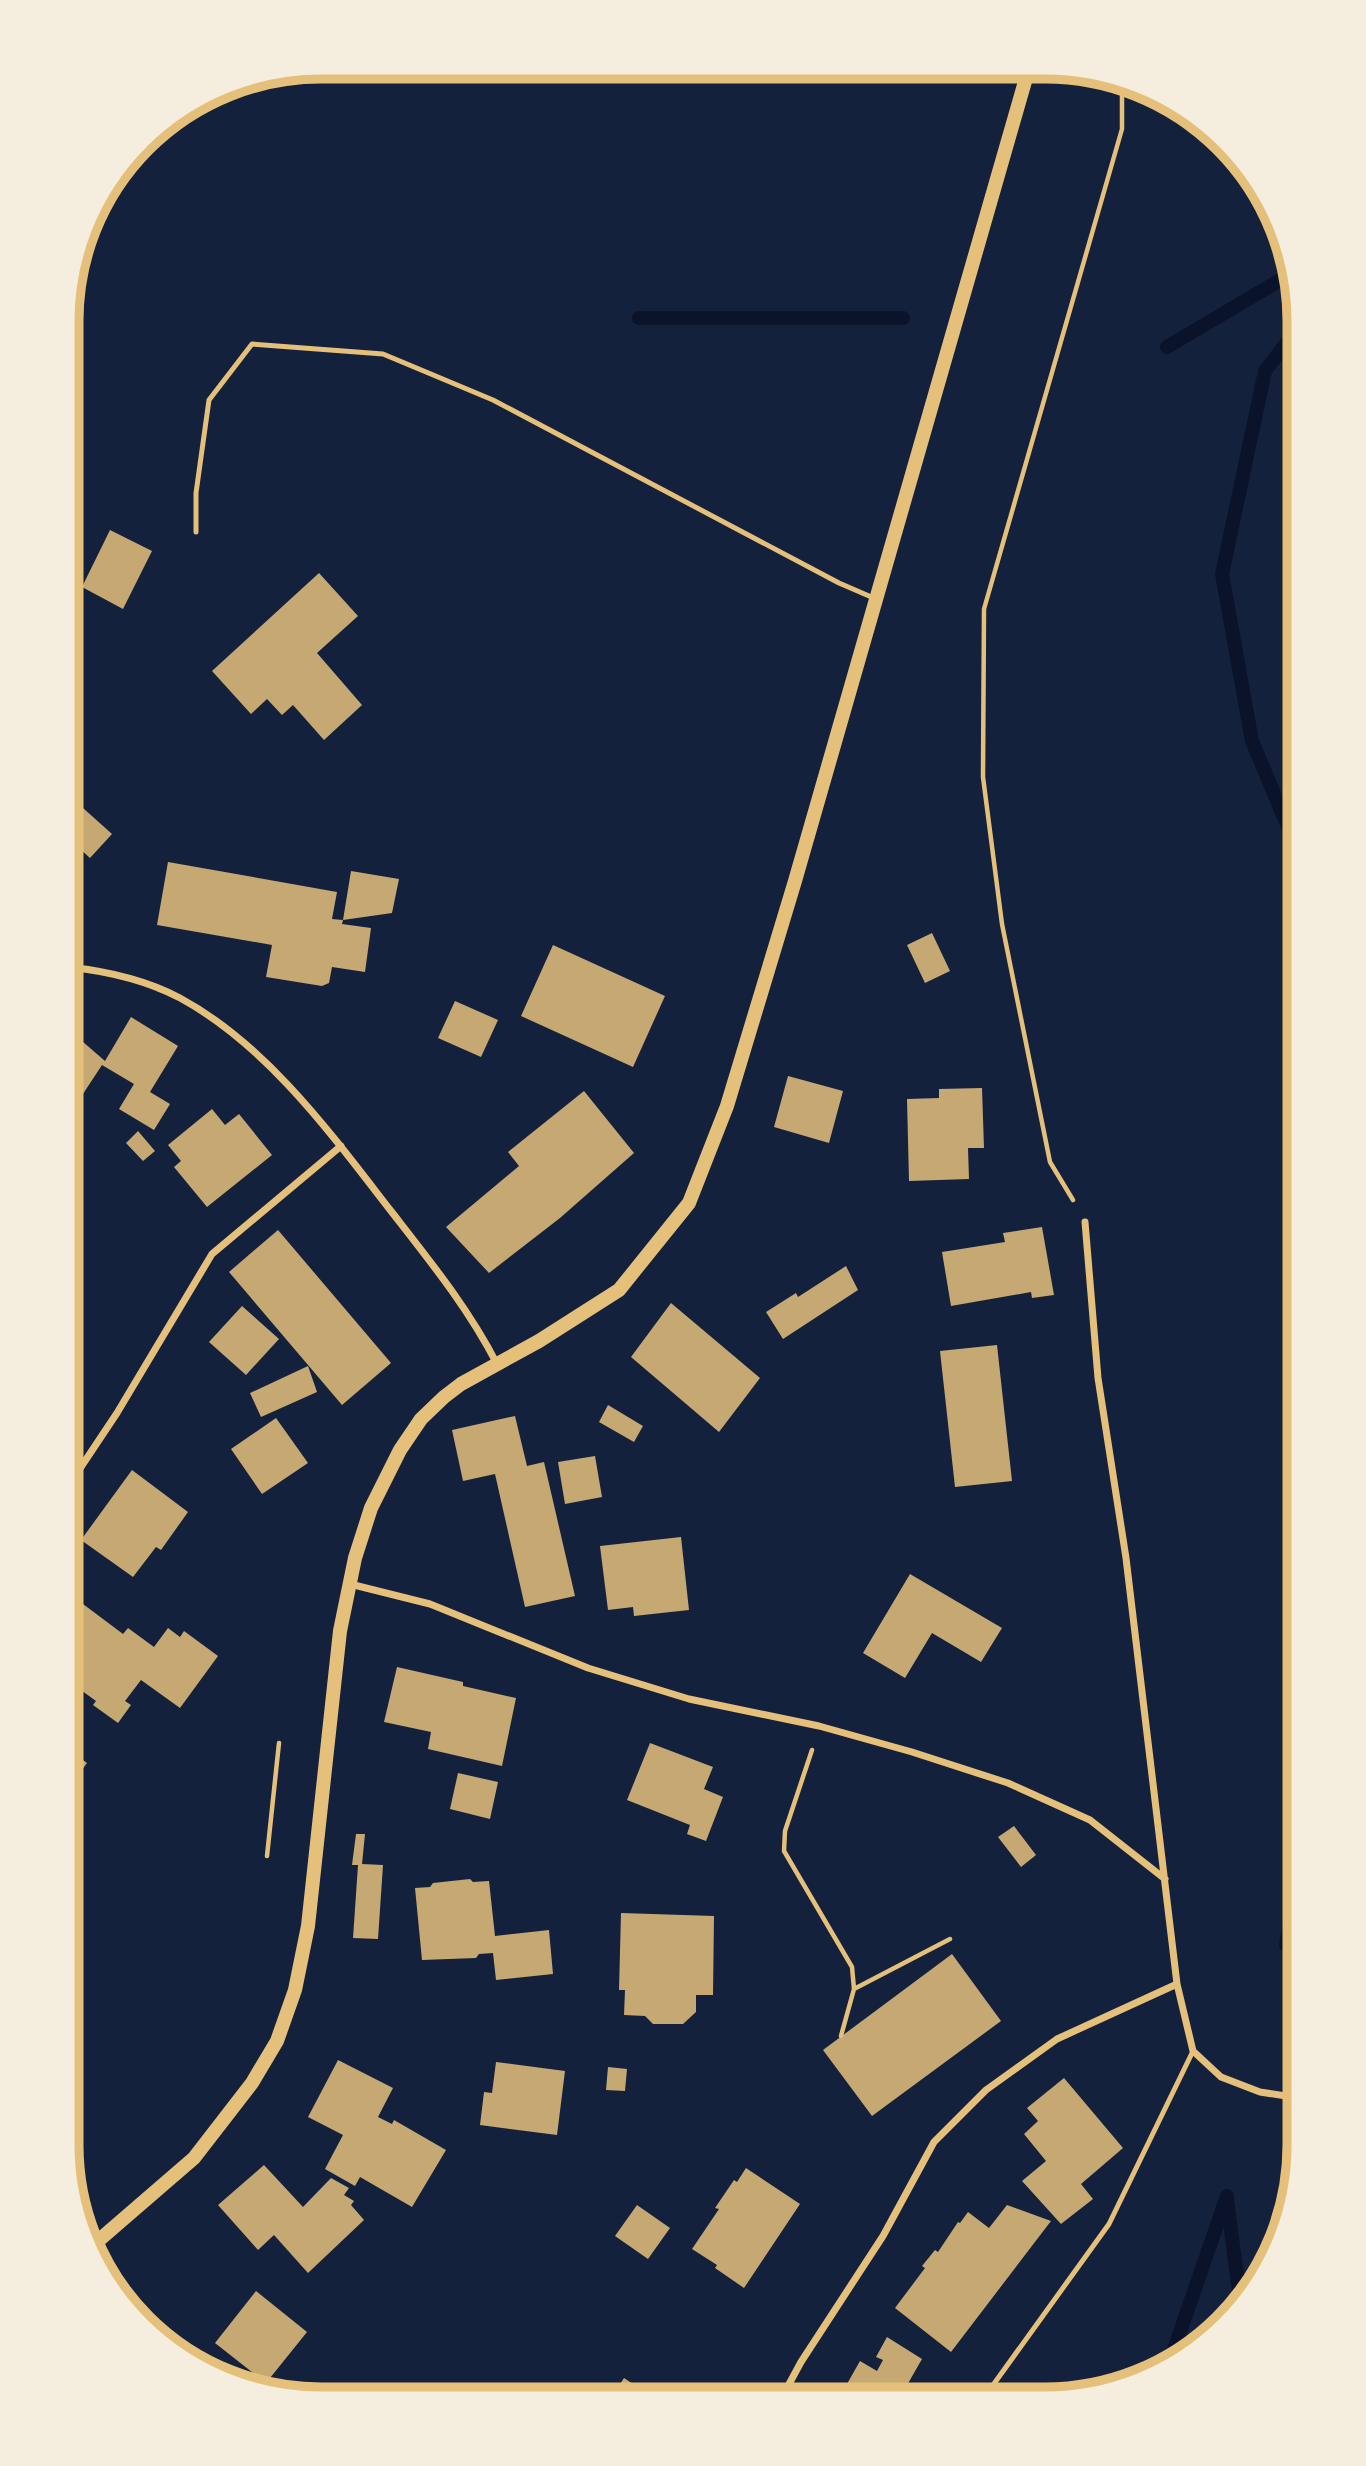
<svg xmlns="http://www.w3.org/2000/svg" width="1366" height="2466" viewBox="0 0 1366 2466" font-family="'DM Sans',sans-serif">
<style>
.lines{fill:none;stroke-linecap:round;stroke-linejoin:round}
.stream{stroke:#0b132b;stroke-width:14}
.building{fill:#c6a872}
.path{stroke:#e5c07b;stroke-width:4.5}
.service{stroke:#e5c07b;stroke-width:5}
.minor{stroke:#e5c07b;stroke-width:7}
.secondary{stroke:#e5c07b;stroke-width:14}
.rim{fill:none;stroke:#e5c07b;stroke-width:9}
</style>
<rect width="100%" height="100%" fill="#14213d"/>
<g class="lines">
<path class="stream" d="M639 318H903
M1167 347 1292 273
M1299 853 1252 741 1222 574 1265 371 1299 327
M1286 1945 1299 1872
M1227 2200 1241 2306
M1169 2364 1227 2196"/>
</g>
<path class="building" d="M110 530 152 551 123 609 82 587Z
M319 573 358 616 317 653 362 705 324 740 293 705 282 715 267 699 251 714 212 671Z
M83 808 112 834 90 858 68 838V825Z
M168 862 337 892 332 919 343 920 342 924 371 928 365 972 332 967 329 983 322 986 266 977 272 945 157 925Z
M351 871 399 879 392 913 343 920Z
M932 933 950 971 925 983 907 945Z
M553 945 665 996 633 1067 521 1016Z
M455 1001 498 1020 481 1057 438 1038Z
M131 1017 178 1046 150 1092 170 1104 154 1130 119 1109 134 1084 102 1065 79 1100 68 1089V1035L72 1038 75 1035 105 1061Z
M788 1076 843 1091 829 1143 774 1127Z
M982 1088 984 1148H968L969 1179 909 1181 907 1099 939 1098V1089Z
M584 1091 634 1153 560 1218 489 1273 446 1227 519 1166 508 1152Z
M212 1109 225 1125 239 1114 272 1155 207 1207 174 1167 181 1161 168 1145Z
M138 1131 155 1151 143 1161 126 1143Z
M1042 1227 1054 1295 1032 1298 1031 1292 951 1306 942 1252 1005 1242 1003 1233Z
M278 1230 391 1363 342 1405 229 1272Z
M846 1266 858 1290 783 1339 766 1312 796 1293 798 1297Z
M671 1303 760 1378 719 1432 631 1357Z
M242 1306 279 1339 246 1375 209 1342Z
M997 1345 1012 1481 955 1487 940 1351Z
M308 1366 317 1392 261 1417 250 1393Z
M608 1405 643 1426 634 1442 599 1422Z
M515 1416 527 1466 544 1462 575 1596 525 1607 495 1474 463 1481 452 1430Z
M276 1418 308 1463 262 1494 231 1449Z
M595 1456 602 1497 565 1504 558 1462Z
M132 1470 188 1512 161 1550 156 1547 133 1577 81 1540Z
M681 1537 689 1610 634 1616 633 1607 608 1610 600 1546Z
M910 1574 1002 1628 981 1662 932 1633 905 1678 863 1653Z
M83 1604 123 1634 128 1628 154 1647 168 1628 180 1637 184 1631 218 1656 180 1708 141 1680 125 1701 131 1705 118 1723 93 1705 96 1701 67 1680V1626Z
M397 1667 463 1682V1686L516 1698 502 1766 428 1749 431 1732 384 1722Z
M650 1743 713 1767 704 1789 723 1797 706 1841 687 1834 690 1825 627 1800Z
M67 1748 87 1763 67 1790Z
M458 1773 498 1782 490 1819 450 1809Z
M1014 1826 1036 1855 1021 1867 998 1837Z
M356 1834H365L362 1864 383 1865 378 1939 353 1938 358 1865H352Z
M470 1879 473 1882 489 1881 495 1936 549 1930 553 1974 496 1980 493 1953 479 1954 476 1958 422 1960 415 1888 430 1887 433 1883Z
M621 1913 714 1916 713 1995H696V2012L683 2024H653L645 2016 624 2015 625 1990H619Z
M952 1954 1001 2021 872 2116 823 2050Z
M338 2060 393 2088 378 2117 392 2124 394 2120 446 2150 412 2207 360 2177 355 2186 325 2169 343 2135 308 2117Z
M496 2062 565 2071 557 2135 480 2125 484 2092 492 2093Z
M608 2067 627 2069 625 2091 606 2090Z
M1064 2078 1123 2148 1081 2184 1093 2199 1061 2224 1022 2181 1046 2161 1024 2134 1038 2121 1027 2108Z
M264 2165 303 2207 331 2178 349 2188 344 2195 354 2201 351 2205 364 2220 308 2273 274 2235 258 2250 218 2205Z
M746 2168 800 2204 744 2288 715 2268 717 2265 692 2249 719 2209 715 2208 734 2180 737 2182Z
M637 2205 670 2228 648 2259 615 2236Z
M1007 2205 1051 2221 951 2352 895 2308 925 2268 922 2266 935 2250 938 2252 958 2222 960 2223 968 2212 989 2228Z
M256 2291 307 2332 266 2383 215 2343Z
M887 2337 922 2359 906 2387 923 2397 922 2399H830L837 2388 843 2391 860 2361 877 2371 883 2360 876 2357Z
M624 2378 654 2398H611Z"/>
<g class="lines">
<path class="path" d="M1073 1200 1050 1162 1002 924 983 777 984 609 1122 129V85
M812 1750 785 1831 784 1851 852 1967 854 1989 841 2036
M267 1856 279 1743
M854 1989 950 1939"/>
<path class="service" d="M196 532V493L209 400 252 344 383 354 493 400 839 583 876 599
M983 2399 1109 2224 1193 2051"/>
<path class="minor" d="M68 967C106 971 146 980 180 998 267 1045 332 1135 391 1211 430 1261 468 1308 497 1364
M1085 1222 1098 1378 1126 1558 1177 1984 1193 2051 1221 2077 1260 2092 1299 2098
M67 1488 117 1413 212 1254 341 1146
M350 1584 430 1604 588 1668 689 1699 819 1726 912 1752 1008 1783 1090 1820 1165 1879
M781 2399 801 2362 883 2236 934 2142 986 2090 1057 2039 1177 1984"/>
<path class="secondary" d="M91 2247 194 2158 252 2083 277 2041 295 1990 308 1926 340 1631 355 1558 371 1508 400 1450 421 1419 444 1397 461 1384 539 1341 619 1290 689 1203 727 1106 795 881 1028 71"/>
</g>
<path d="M0 0H1366V2466H0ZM321 79H1045A242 242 0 0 1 1287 321V2145A242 242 0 0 1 1045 2387H321A242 242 0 0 1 79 2145V321A242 242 0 0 1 321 79Z" fill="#f5edde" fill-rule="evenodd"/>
<path class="rim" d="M321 79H1045A242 242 0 0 1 1287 321V2145A242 242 0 0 1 1045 2387H321A242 242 0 0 1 79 2145V321A242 242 0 0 1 321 79Z"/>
</svg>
